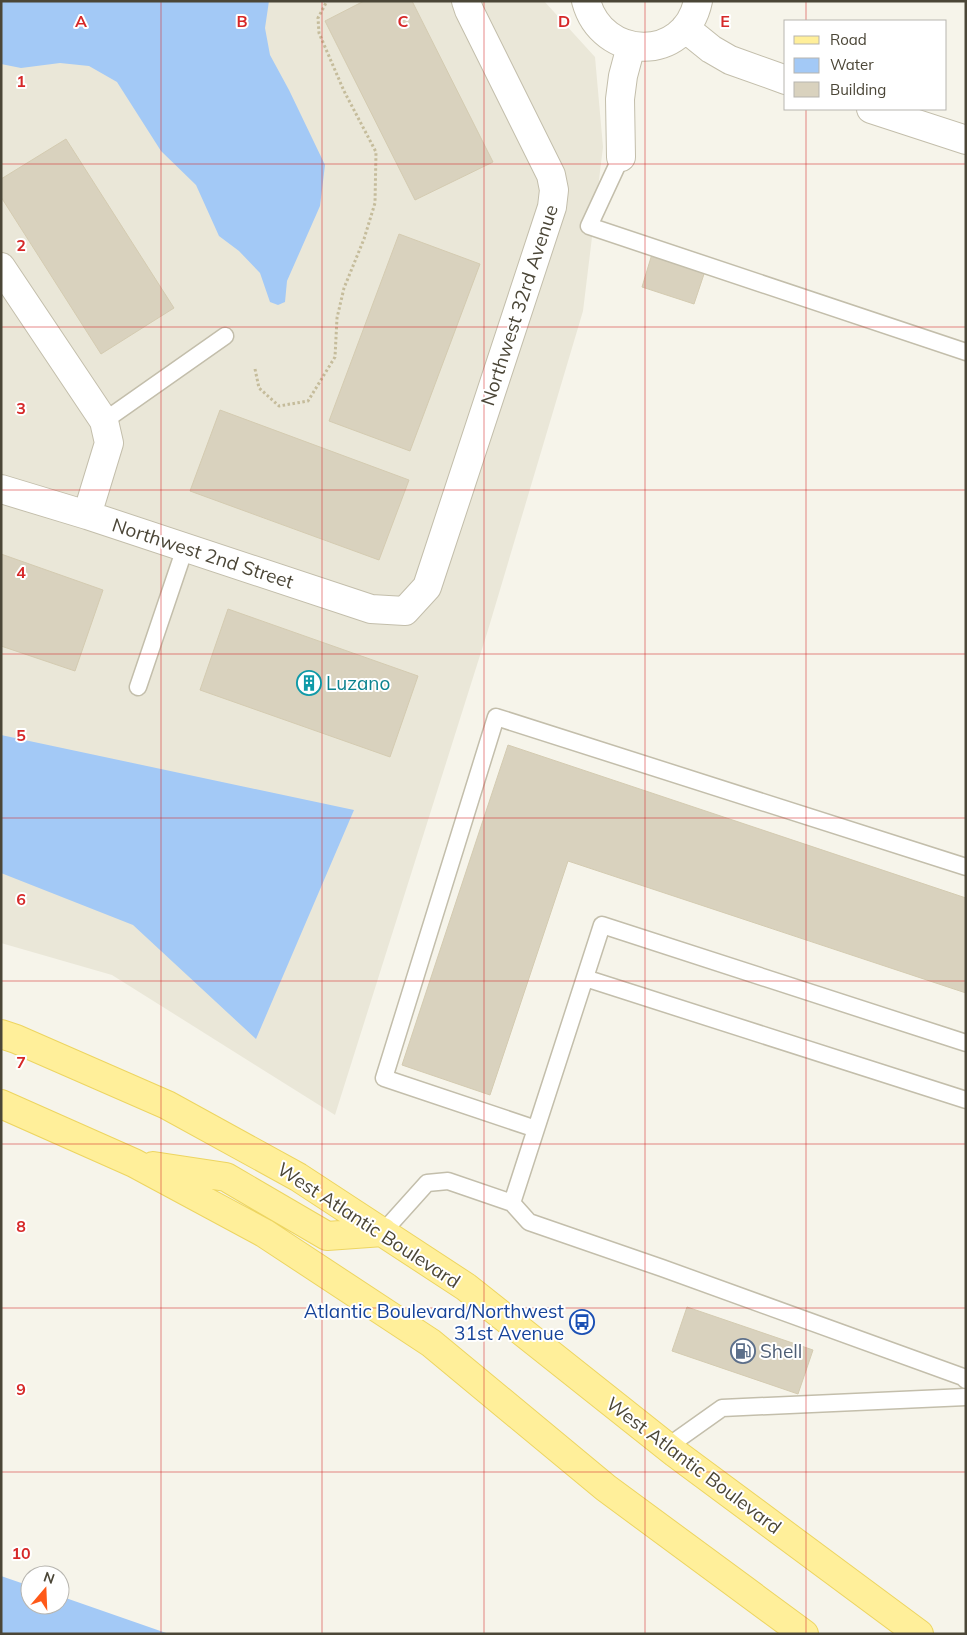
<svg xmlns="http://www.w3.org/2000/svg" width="967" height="1635" viewBox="0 0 967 1635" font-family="Mulish,sans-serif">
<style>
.residential{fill:#eae7d8}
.water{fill:#a3c9f6}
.building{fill:#d9d2be;stroke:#d4cbb1}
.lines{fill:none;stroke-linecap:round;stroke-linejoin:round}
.lane-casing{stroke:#c3beab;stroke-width:19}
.street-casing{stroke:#c3beab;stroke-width:30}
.primary-casing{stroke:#edd561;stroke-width:30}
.path{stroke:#c5bc9b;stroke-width:3;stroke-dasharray:2.5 2.5;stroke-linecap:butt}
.lane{stroke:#fff;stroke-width:16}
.street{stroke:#fff;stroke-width:28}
.primary{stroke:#ffef9a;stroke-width:28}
.grid{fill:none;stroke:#d62828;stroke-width:1;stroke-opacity:0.55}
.labels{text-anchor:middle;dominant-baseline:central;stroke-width:4;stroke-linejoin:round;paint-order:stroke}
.street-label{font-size:19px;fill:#4b4637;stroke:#fff}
.culture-label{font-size:19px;fill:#0d838f;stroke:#fff;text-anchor:start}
.transit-label{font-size:19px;fill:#164399;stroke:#fff;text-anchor:end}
.service-label{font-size:19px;fill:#4e5e75;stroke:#fff;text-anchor:start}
.grid-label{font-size:16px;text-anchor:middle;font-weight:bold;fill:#d62828;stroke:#fff;stroke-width:4;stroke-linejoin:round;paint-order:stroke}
</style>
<rect width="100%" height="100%" fill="#f6f4ea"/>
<path class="residential" d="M1 1H544L595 57 603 147 583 311 488 630 335 1115 112 975 1 943Z"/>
<path class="water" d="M1 1H269L265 28 270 55 289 90 325 165 320 206 287 281 285 302 278 305 270 302 260 273 239 251 219 236 196 185 161 151 117 82 89 66 60 63 21 68 1 64Z
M1 735 354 810 256 1039 133 925 1 873Z
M1 1576 30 1586V1605H60V1596L169 1634H1Z"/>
<path class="building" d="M364 1H412L493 162 415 200 325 21Z
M66 139 174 308 101 354 1 197V179Z
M399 234 480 264 410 451 329 421Z
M652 254 705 271 694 304 642 287Z
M220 410 409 480 379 560 190 491Z
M1 554 103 590 75 671 1 646Z
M228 609 418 676 390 757 200 690Z
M508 745 966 898V993L568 861 490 1095 402 1065Z
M687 1307 813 1350 798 1394 672 1351Z"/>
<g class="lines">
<defs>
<path id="lane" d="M621 157 589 226 966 352
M104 421 225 336
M138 687 185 548
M585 978 966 1100
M536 1129 384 1078 496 717 966 867
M512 1203 529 1222 662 1268 963 1377 966 1380
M383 1232 427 1183 448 1181 512 1203 602 925 966 1043
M667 1447 722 1408 966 1397"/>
<path id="street" d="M586 1C602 61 685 63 698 1
M685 28 711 49 730 60 786 80
M871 109 966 140
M621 157 620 99 623 76 631 46
M1 267 104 421 109 443 87 515
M1 489 87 515 371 609 405 611 427 587 552 207 554 190 551 175 469 10 466 1"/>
<path id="primary" d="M1 1034 16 1039 167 1105 298 1177 466 1287 675 1453 919 1634
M1 1104 134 1163 264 1233 431 1343 606 1488 804 1634
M153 1166 226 1177 327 1236 383 1232"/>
</defs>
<use href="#lane" class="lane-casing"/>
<use href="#street" class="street-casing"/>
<use href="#primary" class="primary-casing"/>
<path class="path" d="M255 369 259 388 279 406 308 401 335 357 337 318 344 288 364 239 375 203 376 152 344 91 319 33 318 18 327 1"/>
<use href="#lane" class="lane"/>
<use href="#street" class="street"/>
<use href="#primary" class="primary"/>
</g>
<path class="grid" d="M161 1V1634M322 1V1634M484 1V1634M645 1V1634M806 1V21M806 109V1634M1 164H966M1 327H966M1 490H966M1 654H966M1 818H966M1 981H966M1 1144H966M1 1308H966M1 1472H966"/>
<defs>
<symbol id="building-ring" viewBox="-11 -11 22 22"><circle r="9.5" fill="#fff" stroke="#0f9aa8" stroke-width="1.5"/><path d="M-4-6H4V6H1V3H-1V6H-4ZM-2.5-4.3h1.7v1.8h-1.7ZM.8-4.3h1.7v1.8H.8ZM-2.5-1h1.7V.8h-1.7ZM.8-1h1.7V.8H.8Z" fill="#0f9aa8"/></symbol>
<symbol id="bus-ring" viewBox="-11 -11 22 22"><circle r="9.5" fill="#fff" stroke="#1a4fb4" stroke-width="1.5"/><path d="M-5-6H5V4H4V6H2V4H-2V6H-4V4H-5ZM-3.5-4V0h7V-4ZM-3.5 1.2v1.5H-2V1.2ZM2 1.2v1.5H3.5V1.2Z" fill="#1a4fb4"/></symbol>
<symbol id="fuel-ring" viewBox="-11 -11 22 22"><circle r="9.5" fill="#fff" stroke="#5c6f8a" stroke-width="1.5"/><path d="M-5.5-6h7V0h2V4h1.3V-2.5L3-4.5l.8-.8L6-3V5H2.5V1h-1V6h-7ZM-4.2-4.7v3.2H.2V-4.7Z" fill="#5c6f8a"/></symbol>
</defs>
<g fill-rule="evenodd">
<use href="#building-ring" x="295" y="669" width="28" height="28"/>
<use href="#bus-ring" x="568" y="1308" width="28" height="28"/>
<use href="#fuel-ring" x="729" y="1337" width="28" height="28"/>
</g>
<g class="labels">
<g class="street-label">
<text transform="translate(519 305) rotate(-72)">Northwest 32rd Avenue</text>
<text transform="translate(203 553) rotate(18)">Northwest 2nd Street</text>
<text transform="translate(369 1225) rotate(33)">West Atlantic Boulevard</text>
<text transform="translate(694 1465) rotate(37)">West Atlantic Boulevard</text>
</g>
<g class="culture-label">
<text x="326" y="683">Luzano</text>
</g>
<g class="transit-label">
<text x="564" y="1311">Atlantic Boulevard/Northwest<tspan x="564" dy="22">31st Avenue</tspan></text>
</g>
<g class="service-label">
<text x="760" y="1351">Shell</text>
</g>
</g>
<g class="grid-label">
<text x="81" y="27">A</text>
<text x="242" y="27">B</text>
<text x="403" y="27">C</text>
<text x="564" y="27">D</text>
<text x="725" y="27">E</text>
<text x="21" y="87">1</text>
<text x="21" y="251">2</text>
<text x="21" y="414">3</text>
<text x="21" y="578">4</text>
<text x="21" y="741">5</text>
<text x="21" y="905">6</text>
<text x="21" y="1068">7</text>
<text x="21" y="1232">8</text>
<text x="21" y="1395">9</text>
<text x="21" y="1559">10</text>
</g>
<rect width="967" height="1635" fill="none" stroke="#4b4637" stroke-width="5"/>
<rect x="784" y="20" width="162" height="90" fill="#ffffff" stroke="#b7b5af"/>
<rect x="794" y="36" width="25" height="8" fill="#ffef9a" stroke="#b7b5af"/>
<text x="830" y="45" font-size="15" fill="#4b4637">Road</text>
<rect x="794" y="58" width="25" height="15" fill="#a3c9f6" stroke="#b7b5af"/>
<text x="830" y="70" font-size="15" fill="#4b4637">Water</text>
<rect x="794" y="82" width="25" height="15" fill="#d9d2be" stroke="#b7b5af"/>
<text x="830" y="95" font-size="15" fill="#4b4637">Building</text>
<g transform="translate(45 1590) rotate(19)"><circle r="24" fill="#ffffff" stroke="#b7b5af"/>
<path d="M0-4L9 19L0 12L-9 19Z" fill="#ff5918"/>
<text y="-8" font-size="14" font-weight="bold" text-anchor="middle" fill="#4b4637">N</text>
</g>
</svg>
